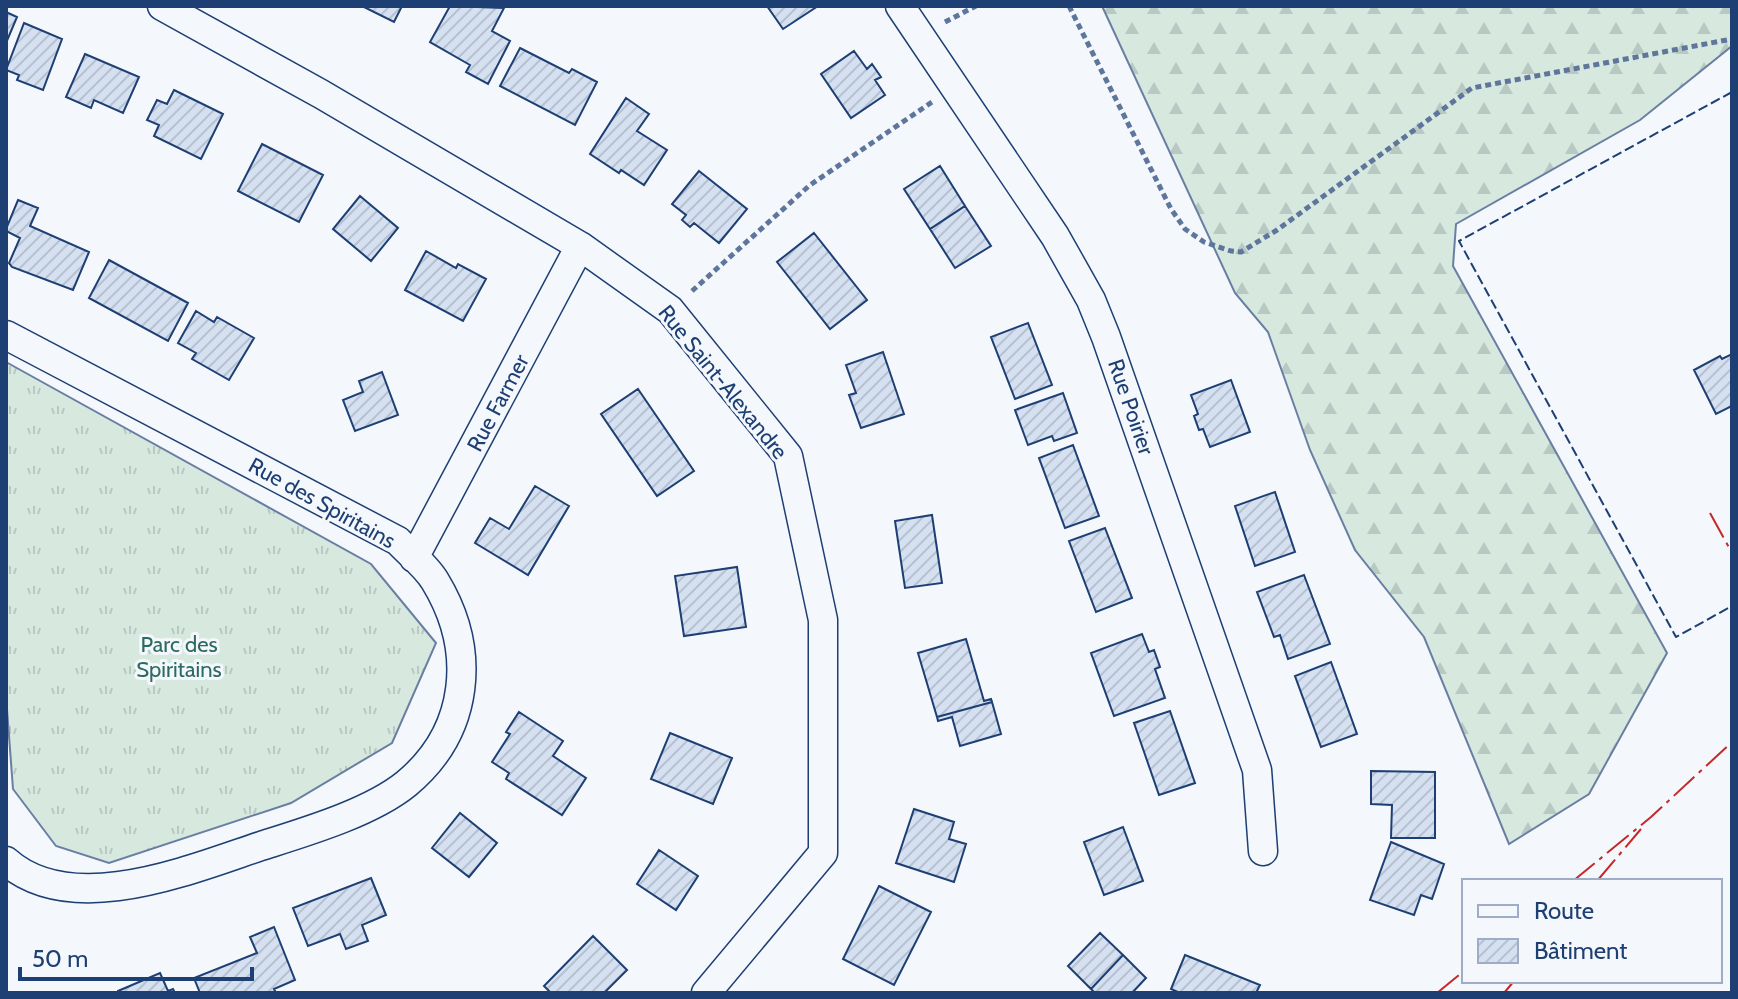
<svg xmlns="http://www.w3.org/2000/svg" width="1738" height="999" viewBox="0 0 1738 999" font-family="Cabin,sans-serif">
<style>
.grass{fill:url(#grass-tufts);stroke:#687fa3;stroke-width:2}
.forest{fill:url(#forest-firs);stroke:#687fa3;stroke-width:2}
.building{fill:url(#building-hatch);stroke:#1d3f73;stroke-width:2}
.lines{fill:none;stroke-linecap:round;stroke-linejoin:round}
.minor-casing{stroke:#1d3f73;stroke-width:31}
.path{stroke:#5e769c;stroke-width:5;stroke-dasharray:6 4;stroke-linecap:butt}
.minor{stroke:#f4f7fb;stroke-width:28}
.fence{stroke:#1d3f73;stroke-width:2;stroke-dasharray:10 4;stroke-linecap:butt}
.power{stroke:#c62828;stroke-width:2;stroke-dasharray:28 6 4 6;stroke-linecap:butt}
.labels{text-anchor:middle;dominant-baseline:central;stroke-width:6;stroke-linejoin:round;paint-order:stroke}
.street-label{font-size:22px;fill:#1d3f73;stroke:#f4f7fb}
.park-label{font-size:22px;fill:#2c6c60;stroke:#f4f7fb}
</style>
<defs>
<pattern id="grass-tufts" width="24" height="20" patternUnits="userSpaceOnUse" patternTransform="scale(2)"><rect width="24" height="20" fill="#d7e8df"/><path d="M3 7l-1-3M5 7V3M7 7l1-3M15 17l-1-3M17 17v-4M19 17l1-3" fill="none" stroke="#b8c8c3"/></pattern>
<pattern id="forest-firs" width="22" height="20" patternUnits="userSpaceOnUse" patternTransform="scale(2)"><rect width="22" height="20" fill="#d7e8df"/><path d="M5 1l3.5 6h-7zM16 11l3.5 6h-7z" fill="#b8c8c3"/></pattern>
<pattern id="building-hatch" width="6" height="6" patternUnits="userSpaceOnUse" patternTransform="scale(2)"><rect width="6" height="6" fill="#d5e0f0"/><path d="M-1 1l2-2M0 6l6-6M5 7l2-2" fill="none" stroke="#b6c1d1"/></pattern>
</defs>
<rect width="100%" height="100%" fill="#f4f7fb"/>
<path class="grass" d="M6 362 371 564 436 643 392 743 291 803 109 863 56 846 13 789 6 696Z"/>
<path class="forest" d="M1102 6H1732V46L1640 120 1456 224 1453 266 1667 653 1589 794 1509 844 1424 637 1355 550 1310 450 1268 332 1235 293Z"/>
<path class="building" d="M362 6H402L394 22Z
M450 6 504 8 492 31 510 41 488 84 466 72 470 65 430 42Z
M767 6H818L783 29Z
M6 12 17 17 6 43Z
M24 23 62 39 43 90 17 80 19 75 6 70Z
M520 48 569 73 572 69 597 82 575 125 500 86Z
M854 51 867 69 872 64 881 77 875 80 885 95 851 118 821 74Z
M85 54 139 77 123 113 94 100 91 108 66 97Z
M174 90 223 114 201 159 154 136 159 125 147 120 157 100 167 104Z
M626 98 649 114 637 131 667 150 644 185 621 170 619 173 590 154Z
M262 144 323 175 299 222 238 191Z
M940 166 965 206 930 229 904 189Z
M699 171 747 209 719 243 694 223 690 227 682 220 686 215 672 204Z
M360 196 398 228 371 261 333 229Z
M18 200 38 208 30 226 89 252 73 290 12 267 9 263 20 238 6 231V229Z
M965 206 991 246 955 268 930 229Z
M814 233 867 300 830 329 777 262Z
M426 251 456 268 458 264 486 279 463 321 405 290Z
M109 260 188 303 168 341 89 298Z
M196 311 214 322 217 317 254 338 229 380 192 359 196 353 178 343Z
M1028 323 1052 385 1015 399 991 337Z
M883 352 904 414 861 428 849 395 856 393 846 365Z
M1732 354V406L1716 414 1694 370 1720 356 1722 359Z
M382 372 398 415 355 431 343 400 363 392 359 381Z
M1231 380 1250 432 1210 447 1203 429 1199 430 1194 416 1198 414 1191 395Z
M638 389 694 471 657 496 601 414Z
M1063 393 1077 433 1054 441 1052 436 1028 445 1015 410Z
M1073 445 1099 516 1065 528 1039 458Z
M535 486 569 506 528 575 475 543 490 518 509 529Z
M1275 492 1295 552 1255 566 1235 506Z
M932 515 942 583 905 588 895 521Z
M1105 528 1132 598 1096 612 1069 541Z
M737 567 746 627 684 636 675 576Z
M1304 575 1330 644 1288 659 1280 635 1274 637 1257 592Z
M1142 634 1149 652 1154 650 1160 667 1155 669 1165 698 1114 716 1091 653Z
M966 639 984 701 991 699 992 702 937 717 918 653Z
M1331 662 1357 734 1321 747 1295 676Z
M992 702 1001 734 960 746 952 717 938 721 937 717Z
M1170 711 1195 783 1159 795 1134 723Z
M519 712 563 741 553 756 586 778 562 815 506 779 509 773 492 762 510 734 506 732Z
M670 733 732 758 713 804 651 779Z
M1371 771 1435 772V838H1391L1392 805 1371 804Z
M914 809 954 822 949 839 966 844 954 882 896 863Z
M460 813 497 843 469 877 432 848Z
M1123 827 1143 881 1104 895 1084 842Z
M1391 842 1444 864 1432 899 1421 895 1414 915 1370 900Z
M659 850 698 876 676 910 637 884Z
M371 878 386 915 362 925 368 941 346 949 340 934 308 946 293 908Z
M879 886 931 912 894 985 843 959Z
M274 927 295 980 274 989 276 993H200L194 978 257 953 250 937Z
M1100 933 1123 955 1091 989 1068 966Z
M593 936 627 970 604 993H551L544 986Z
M1123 955 1146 978 1132 993H1095L1091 989Z
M1185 955 1260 985 1256 993H1180L1171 989Z
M160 973 168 991 173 989 175 993H118V991Z"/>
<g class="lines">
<defs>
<path id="minor" d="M162 6 321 94 580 246 670 310 788 456 823 620V853L706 993
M900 6 1055 236 1091 300 1106 337 1257 770 1263 851
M6 335 398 541C410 554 426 566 435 581 477 650 470 731 406 784 370 813 305 832 261 846 189 870 71 919 6 861
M414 558 580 246"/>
</defs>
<use href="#minor" class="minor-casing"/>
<path class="path" d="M1069 6 1171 209 1185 229 1204 242 1231 251 1241 252 1277 230 1472 88 1732 39
M945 22 976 6
M692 291 810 185 932 102"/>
<use href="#minor" class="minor"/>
<path class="fence" d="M1732 92 1459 241 1676 637 1732 606"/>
<path class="power" d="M1710 513 1732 553
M1573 881 1651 817 1732 742
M1597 881 1641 829
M1437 993 1464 971
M1504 993 1514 981"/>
</g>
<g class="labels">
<g class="street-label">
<text transform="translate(723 382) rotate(51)">Rue Saint-Alexandre</text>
<text transform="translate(498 403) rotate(-62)">Rue Farmer</text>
<text transform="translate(1131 407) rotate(71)">Rue Poirier</text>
<text transform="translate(322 503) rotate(29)">Rue des Spiritains</text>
</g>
<g class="park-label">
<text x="179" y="644">Parc des<tspan x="179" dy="25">Spiritains</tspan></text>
</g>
</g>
<rect width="1738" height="999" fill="none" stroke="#1d3f73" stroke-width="16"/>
<rect x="1462" y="879" width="260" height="104" fill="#f4f7fb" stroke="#9eadc5" stroke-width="2"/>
<rect x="1478" y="905" width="40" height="12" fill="#f4f7fb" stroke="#9eadc5" stroke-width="2"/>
<text x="1534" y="919" font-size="24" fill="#1d3f73">Route</text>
<rect x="1478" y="939" width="40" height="24" fill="url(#building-hatch)" stroke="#9eadc5" stroke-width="2"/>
<text x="1534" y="959" font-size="24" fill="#1d3f73">Bâtiment</text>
<path d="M20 967v12h232v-12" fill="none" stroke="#1d3f73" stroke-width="4"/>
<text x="32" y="967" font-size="24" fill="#1d3f73" stroke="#f4f7fb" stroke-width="6" paint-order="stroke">50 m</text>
</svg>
